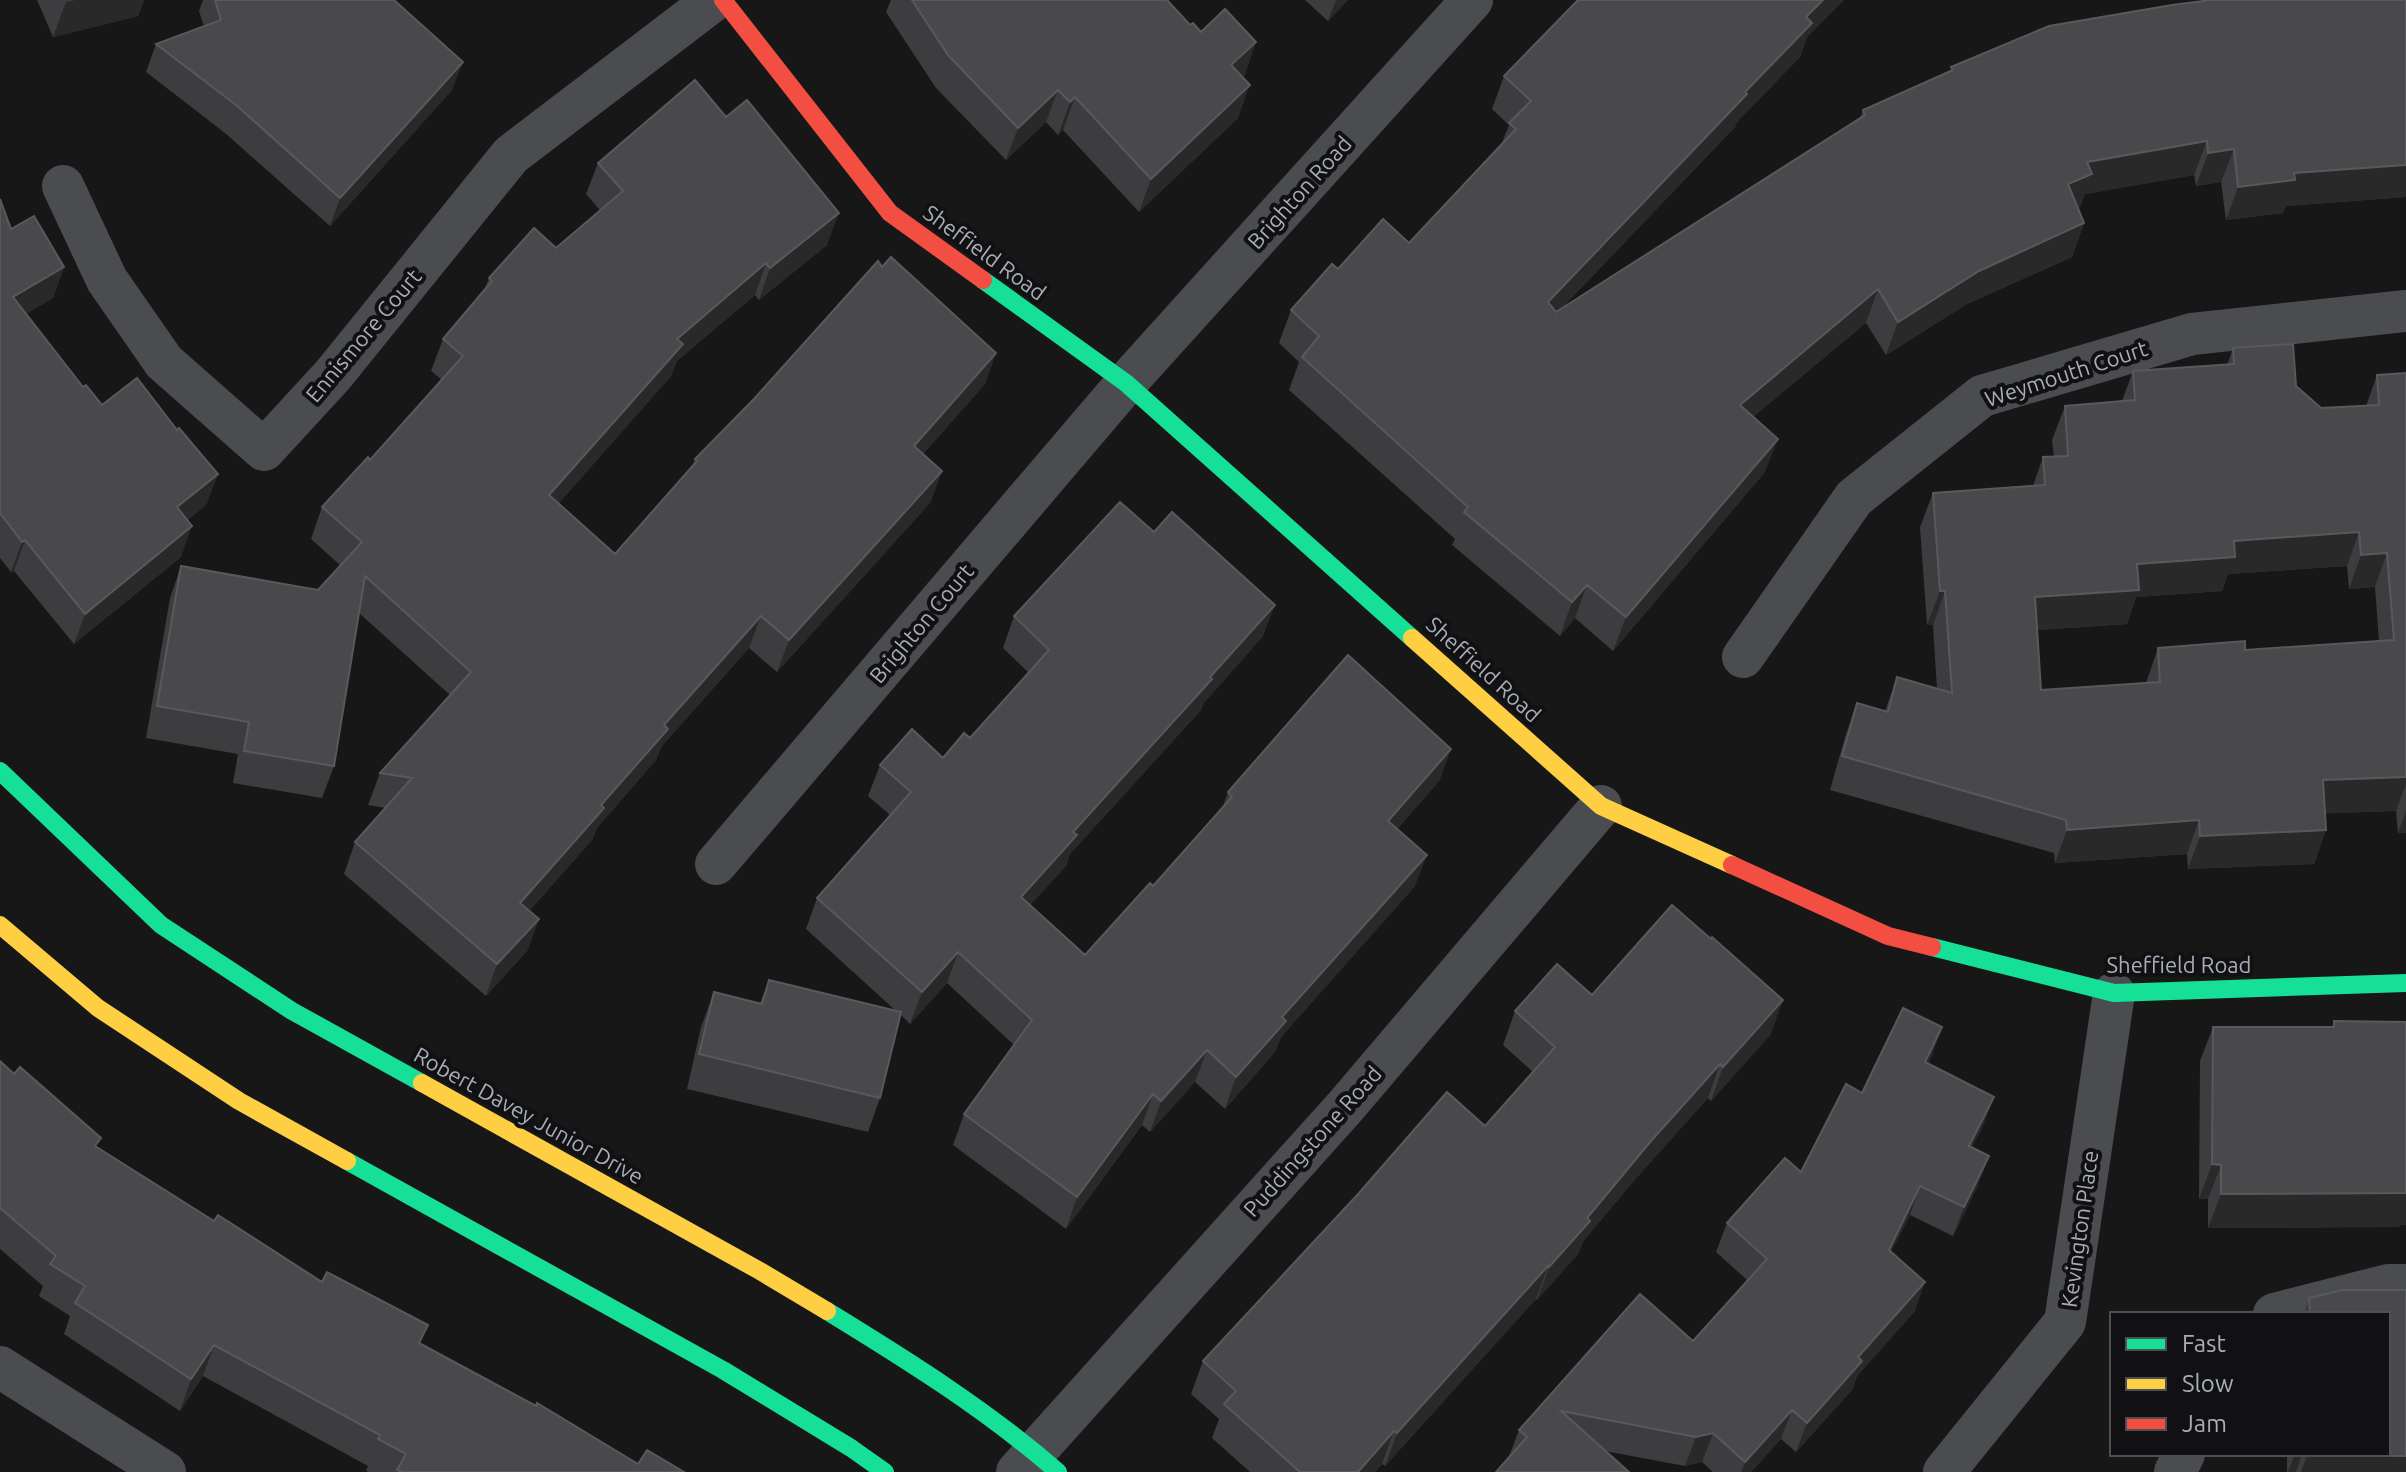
<svg xmlns="http://www.w3.org/2000/svg" width="2406" height="1472" viewBox="0 0 2406 1472" font-family="Ubuntu,sans-serif">
<style>
.lines{fill:none;stroke-linecap:round;stroke-linejoin:round}
.street{stroke:#4b4c50;stroke-width:42}
.fast{stroke:#16e098;stroke-width:18}
.slow{stroke:#ffcf43;stroke-width:18}
.jam{stroke:#f24e42;stroke-width:18}
.wall{fill:#3d3d3f;fill-rule:evenodd}
.shaded-wall{fill:#29292a}
.building{fill:#49494c;stroke:#58595d;stroke-width:2;fill-rule:evenodd}
.labels{text-anchor:middle;dominant-baseline:central;stroke-width:8;stroke-linejoin:round;paint-order:stroke}
.street-label{font-size:22px;fill:#a8adb8;stroke:#111113}
</style>
<rect width="100%" height="100%" fill="#171717"/>
<g class="lines">
<path class="street" d="M63 186 107 280 164 362 264 450 333 375 511 155 714 0
M1743 657 1854 498 1982 396 2192 334 2406 311
M716 864 1126 383 1472 0
M2274 1314 2388 1285H2406
M0 1367 165 1472
M1017 1472 1345 1107 1601 806
M1944 1472 2065 1322 2114 993
M2175 1472 2184 1454"/>
<path class="fast" d="M983 280 1126 383 1412 638
M0 771 161 925 292 1011 422 1083
M1932 947 2114 993 2406 983
M347 1161 723 1370 851 1448 885 1472
M827 1311C907 1360 987 1410 1058 1472"/>
<path class="slow" d="M1412 638 1601 806 1732 865
M0 925 98 1008 239 1101 347 1161
M422 1083 760 1271 827 1311"/>
<path class="jam" d="M723 0 890 213 983 280
M1732 865 1888 936 1932 947"/>
</g>
<path class="wall" d="M37 0H144L138 16 53 37Z
M203 0H394L452 90 330 226 225 133 146 72 156 44 204 26 199 11Z
M891 0H1167L1190 25 1245 75 1242 77 1238 118 1139 212 1063 130 1058 135 1046 122 1006 160 936 88 886 12Z
M1305 0H1348L1328 21Z
M1578 0H1844L1807 37 1800 57 1737 122 1735 127 1561 309 1860 118 1863 110 1950 72 1951 67 2406 0V197L2286 206 2283 213 2226 220 2221 182 2196 186 2194 175 2085 194 2080 207 2078 208 2084 223 2072 257 1967 304 1886 355 1866 323 1753 417 1765 472 1613 651 1575 618 1560 636 1452 545 1455 539 1289 390 1299 362 1279 343 1291 310 1338 269 1409 243 1501 145 1509 125 1492 109 1504 76Z
M598 163 827 245 759 300 755 295 677 361 671 376 559 503 615 554 692 467 695 459 882 267 996 353 985 384 923 454 942 471 930 503 777 672 749 648 661 747 656 760 597 828 592 840 529 911 539 919 527 951 486 996 344 874 355 842 386 808 368 805 380 773 450 695 359 613 334 766 322 798 233 783 238 754 146 738 170 598 181 566 318 590 340 565 311 539 322 507 370 460 442 380 431 371 443 339 484 291 489 278 556 248 600 210 586 194Z
M0 199 11 229 64 267 53 298 26 314 83 387 102 405 177 430 218 474 206 505 187 520 181 557 74 644 14 571 11 572 0 558Z
M2233 348 2296 386 2321 408 2366 406 2377 375 2406 373V833H2398L2396 811 2325 813 2326 830 2314 864 2188 869 2187 854 2055 863 2054 853 1830 790 1845 737 1857 703 1885 711 1897 677 1937 689 1933 625H1927L1920 527 1933 493 2033 486 2043 457H2054L2052 440 2065 406 2122 401 2133 371 2227 365ZM2347 566 2349 589 2375 587 2379 641 2245 650 2158 648 2146 683 2041 690 2037 630 2127 624 2136 597 2222 591 2228 574Z
M1014 616 1263 636 1203 704 1201 710 1070 854 1066 866 1030 905 1085 955 1153 886 1222 809 1228 792 1440 780 1397 829 1415 886 1281 1037 1275 1052 1225 1109 1195 1082 1150 1132 1142 1125 1066 1229 953 1145 964 1114 1014 1045 947 983 910 1024 901 1015 880 1098 868 1132 687 1089 701 1027 714 992 760 1003 769 980 896 1011 806 929 817 898 890 815 868 796 880 765 943 758 970 738 1028 672 1003 648Z
M1592 995 1771 1034 1711 1101 1708 1098 1639 1175 1584 1240 1578 1254 1537 1300 1536 1299 1385 1466 1382 1464 1375 1472H1250L1212 1438 1219 1419 1191 1394 1203 1361 1485 1126 1533 1072 1503 1045 1515 1011Z
M2334 1021 2400 1225 2399 1227 2208 1228V1199H2199L2200 1061 2213 1027H2332Z
M1942 1027 1928 1064 1983 1126 1972 1147 1978 1185 1953 1236 1910 1215 1891 1252 1915 1311 1857 1376 1852 1390 1796 1452 1781 1439 1751 1472H1713L1702 1462 1685 1466 1605 1451 1508 1459 1519 1430 1693 1341 1747 1280 1716 1252 1727 1223 1801 1172 1862 1093Z
M0 1061 98 1148 214 1221 322 1282 421 1344 638 1464 684 1472H369L366 1471 368 1466 203 1376 180 1411 64 1334 70 1316 39 1296 43 1286 0 1249Z
M2343 1290H2406V1472H2287V1454H2388V1314H2304L2309 1298Z"/>
<path class="shaded-wall" d="M76 0H144L138 16 53 37 66 2Z
M1336 0H1348L1328 21Z
M1823 0H1844L1807 37 1800 57 1737 122 1735 127 1536 335 1548 302 1745 92 1806 17Z
M1256 42 1245 75 1220 98 1231 65Z
M463 62 452 90 330 226 340 198Z
M1250 85 1238 118 1139 212 1151 179Z
M1058 90 1046 122 1006 160 1018 128Z
M1075 97 1063 130 1058 135 1070 102Z
M2207 141 2194 175 2085 194 2080 207 2055 218 2068 184 2087 162Z
M2234 149 2221 182 2196 186 2208 153Z
M2406 165V197L2286 206 2283 213 2226 220 2238 187 2294 173Z
M839 213 827 245 759 300 770 268Z
M2084 223 2072 257 1967 304 1886 355 1898 322 1979 271Z
M766 263 755 295 677 361 671 376 538 527 549 495 677 339Z
M64 267 53 298 2 328 13 297Z
M1878 289 1866 323 1728 438 1740 405Z
M996 353 985 384 902 477 914 446Z
M1778 439 1765 472 1613 651 1626 617Z
M942 471 930 503 777 672 789 640Z
M218 474 206 505 166 538 177 507Z
M192 526 181 557 74 644 85 614Z
M2359 532 2347 566 2228 574 2222 591 2136 597 2127 624 2022 631 2035 597 2137 564 2234 541Z
M25 540 14 571 11 572 22 542Z
M2387 553 2375 587 2349 589 2361 555Z
M1587 585 1575 618 1560 636 1572 602Z
M1940 591H1945L1933 625H1927Z
M1275 605 1263 636 1203 704 1201 710 1070 854 1066 866 1009 928 1021 897 1073 832Z
M761 616 749 648 661 747 656 760 597 828 592 840 508 934 520 903 601 805 664 725Z
M1451 749 1440 780 1376 852 1388 821Z
M2406 777V784L2396 811 2311 814 2323 780Z
M2406 811V833H2398Z
M2199 820 2187 854 2055 863 2067 830Z
M2326 830 2314 864 2188 869 2200 836Z
M1427 855 1415 886 1281 1037 1275 1052 1225 1109 1236 1077 1282 1017Z
M539 919 527 951 486 996 497 964Z
M958 952 947 983 910 1024 922 992Z
M1783 1000 1771 1034 1711 1101 1723 1067Z
M1942 1027 1932 1056 1914 1092 1925 1062Z
M1207 1050 1195 1082 1150 1132 1161 1101Z
M1720 1064 1708 1098 1639 1175 1584 1240 1578 1254 1537 1300 1549 1267 1587 1218 1651 1141Z
M1153 1094 1142 1125 1066 1229 1077 1197Z
M1994 1097 1983 1126 1958 1175 1969 1146Z
M1989 1156 1978 1185 1953 1236 1964 1207Z
M2212 1164 2221 1165 2208 1199H2199Z
M1920 1186 1910 1215 1878 1279 1889 1250Z
M2406 1193V1225H2400L2399 1227 2208 1228 2221 1194Z
M1548 1266 1536 1299 1385 1466 1397 1433Z
M1925 1282 1915 1311 1857 1376 1852 1390 1796 1452 1807 1423 1858 1357Z
M214 1345 203 1376 180 1411 191 1379Z
M1792 1410 1781 1439 1751 1472H1741L1745 1462Z
M1394 1431 1382 1464 1375 1472H1358Z
M1713 1433 1702 1462 1685 1466 1696 1437Z
M2295 1454H2302L2296 1472H2288Z
M2307 1455 2406 1456V1472H2301Z"/>
<path class="building" d="M215 0H394L463 62 340 198 236 105 156 44 221 20Z
M912 0H1167L1190 25 1193 23 1201 32 1225 9 1256 42 1231 65 1250 85 1151 179 1075 97 1070 102 1058 90 1018 128 948 55Z
M1578 0H1823L1806 17 1812 23 1745 92 1747 94 1548 302 1556 312 1865 115 1863 110 1953 70 1951 67 2049 26 2172 5 2211 0H2406V165L2294 173 2295 180 2238 187 2234 149 2208 153 2207 141 2087 162 2092 174 2068 184 2084 223 1979 271 1898 322 1878 289 1740 405 1778 439 1626 617 1587 585 1572 602 1464 512 1468 507 1302 357 1319 336 1291 310 1332 264 1338 269 1383 219 1409 243 1516 129 1509 123 1531 101 1504 76Z
M695 80 726 117 747 100 839 213 770 268 766 263 677 339 683 344 549 495 615 554 697 461 695 459 754 399 878 261 882 267 891 257 996 353 914 446 942 471 789 640 761 616 664 725 668 729 601 805 604 808 520 903 539 919 497 964 355 842 412 778 380 773 471 672 365 576 334 766 244 751 249 722 157 706 181 566 318 590 362 542 322 507 368 457 370 460 463 356 443 339 492 281 489 278 534 228 556 248 623 191 598 163Z
M0 199 11 229 34 216 64 267 13 297 83 387 86 385 102 405 137 378 177 430 179 428 218 474 177 507 192 526 85 614 25 540 22 542 0 513Z
M2293 344 2296 386 2321 408 2379 405 2377 375 2406 373V777L2323 780 2326 830 2200 836 2199 820 2067 830 2066 820 1842 756 1857 703 1888 712 1897 677 1952 693 1945 591H1940L1933 493 2045 485 2043 457 2068 456 2065 406 2135 400 2133 371 2234 364 2233 348ZM2359 532 2361 555 2387 553 2394 640 2245 650V641L2158 648 2160 682 2041 690 2035 597 2139 590 2137 564 2235 557 2234 541Z
M1120 502 1154 532 1172 512 1275 605 1210 677 1212 679 1073 832 1077 835 1021 897 1085 955 1150 883 1153 886 1232 797 1228 792 1348 655 1451 749 1388 821 1427 855 1282 1017 1286 1021 1236 1077 1207 1050 1161 1101 1153 1094 1077 1197 964 1114 1032 1020 958 952 922 992 817 898 911 792 880 765 912 729 943 758 964 733 970 738 1049 650 1014 616Z
M1672 905 1711 939 1712 937 1783 1000 1723 1067 1720 1064 1651 1141 1587 1218 1590 1221 1549 1267 1548 1266 1397 1433 1394 1431 1358 1472H1300L1224 1404 1236 1391 1203 1361 1359 1193 1447 1092 1485 1126 1555 1047 1515 1011 1557 964 1592 995Z
M769 980 901 1012 880 1098 699 1054 714 992 762 1004Z
M1903 1008 1942 1027 1925 1062 1994 1097 1969 1146 1989 1156 1964 1207 1920 1186 1889 1250 1925 1282 1858 1357 1862 1361 1807 1423 1792 1410 1745 1462 1713 1433 1696 1437 1561 1411 1629 1472H1496L1527 1437 1519 1430 1640 1294 1693 1341 1767 1259 1727 1223 1785 1158 1801 1172 1846 1084 1862 1093Z
M2334 1021 2406 1022V1193L2221 1194V1165L2212 1164 2213 1027H2334Z
M0 1061 14 1074 20 1067 101 1138 95 1146 214 1221 218 1215 322 1282 327 1272 428 1325 419 1343 536 1406 537 1403 638 1464 647 1450 684 1472H402L397 1470 406 1454 378 1439 380 1435 214 1345 191 1379 75 1303 85 1286 50 1264 56 1256 0 1208Z
M2343 1290H2406V1456L2307 1455 2388 1454V1314H2310L2309 1298Z"/>
<g class="labels">
<g class="street-label">
<text transform="translate(1299 192) rotate(-48)">Brighton Road</text>
<text transform="translate(985 252) rotate(36)">Sheffield Road</text>
<text transform="translate(363 335) rotate(-50)">Ennismore Court</text>
<text transform="translate(2066 373) rotate(-18)">Weymouth Court</text>
<text transform="translate(921 623) rotate(-50)">Brighton Court</text>
<text transform="translate(1484 669) rotate(42)">Sheffield Road</text>
<text x="2179" y="964">Sheffield Road</text>
<text transform="translate(529 1115) rotate(29)">Robert Davey Junior Drive</text>
<text transform="translate(1312 1141) rotate(-48)">Puddingstone Road</text>
<text transform="translate(2079 1229) rotate(-82)">Kevington Place</text>
</g>
</g>
<rect x="2110" y="1312" width="280" height="144" fill="#111113" stroke="#4d4f55" stroke-width="2"/>
<rect x="2126" y="1338" width="40" height="12" fill="#16e098" stroke="#4d4f55" stroke-width="2"/>
<text x="2182" y="1352" font-size="24" fill="#a8adb8">Fast</text>
<rect x="2126" y="1378" width="40" height="12" fill="#ffcf43" stroke="#4d4f55" stroke-width="2"/>
<text x="2182" y="1392" font-size="24" fill="#a8adb8">Slow</text>
<rect x="2126" y="1418" width="40" height="12" fill="#f24e42" stroke="#4d4f55" stroke-width="2"/>
<text x="2182" y="1432" font-size="24" fill="#a8adb8">Jam</text>
</svg>
